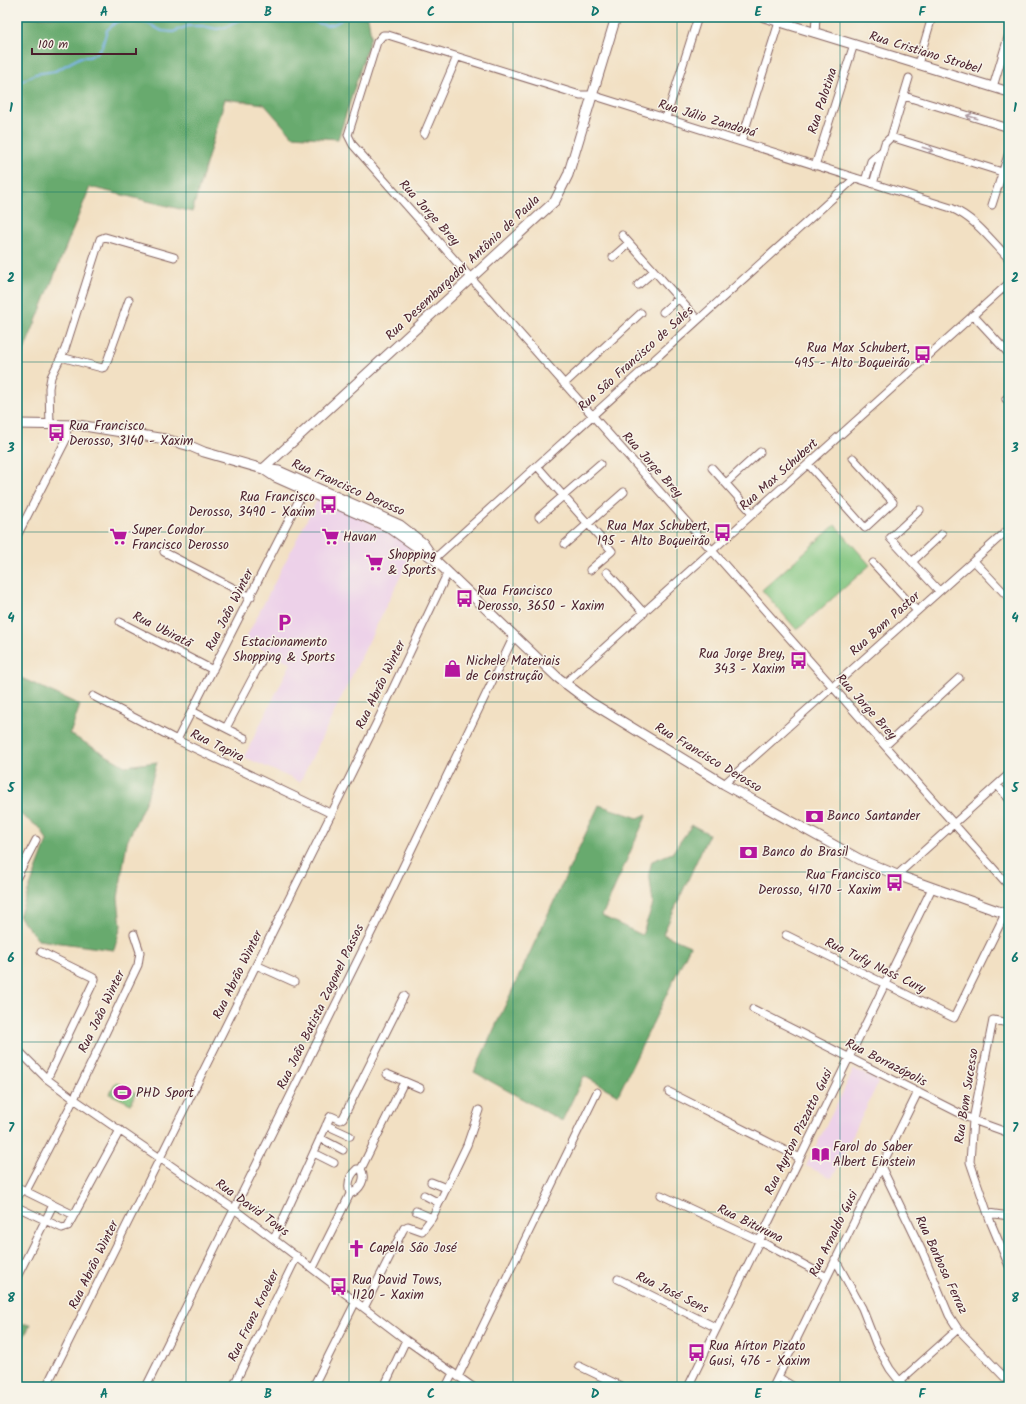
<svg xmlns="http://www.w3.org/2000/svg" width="1026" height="1404" viewBox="0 0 1026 1404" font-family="Kalam,sans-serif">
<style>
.built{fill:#edd1e9}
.green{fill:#81c57f;stroke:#667255}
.forest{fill:#68aa6e;stroke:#59644c}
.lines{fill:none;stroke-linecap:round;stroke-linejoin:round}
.stream{stroke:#76b0e6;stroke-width:2}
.minor-casing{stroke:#856360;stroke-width:9}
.major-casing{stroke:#856360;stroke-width:11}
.minor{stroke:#fff;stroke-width:7}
.major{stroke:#fff;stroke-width:9}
.oneway{stroke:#ae9aa0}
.grid{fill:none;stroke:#0f766e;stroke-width:1;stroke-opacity:0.55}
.labels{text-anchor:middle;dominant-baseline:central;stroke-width:3;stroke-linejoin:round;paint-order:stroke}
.street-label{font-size:13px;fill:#4a1f2b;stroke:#f7f3e8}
.poi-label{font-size:13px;fill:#4a1f2b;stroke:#f7f3e8;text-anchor:start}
.neatline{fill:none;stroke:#0f766e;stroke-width:1.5}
.grid-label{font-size:13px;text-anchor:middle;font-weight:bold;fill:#0f766e}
</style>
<rect width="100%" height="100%" fill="#f7f3e8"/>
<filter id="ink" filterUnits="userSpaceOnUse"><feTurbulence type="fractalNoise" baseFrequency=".025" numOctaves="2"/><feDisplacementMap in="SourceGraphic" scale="8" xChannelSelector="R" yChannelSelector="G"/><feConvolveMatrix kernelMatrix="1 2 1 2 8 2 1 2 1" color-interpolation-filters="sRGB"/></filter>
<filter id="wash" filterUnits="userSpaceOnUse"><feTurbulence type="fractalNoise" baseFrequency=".012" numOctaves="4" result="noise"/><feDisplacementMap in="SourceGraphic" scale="16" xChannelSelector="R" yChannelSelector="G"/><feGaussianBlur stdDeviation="0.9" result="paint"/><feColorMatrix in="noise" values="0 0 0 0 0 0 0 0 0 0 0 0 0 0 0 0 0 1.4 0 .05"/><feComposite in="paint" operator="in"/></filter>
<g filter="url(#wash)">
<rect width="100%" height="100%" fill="#f2e0c3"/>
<path class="built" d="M318 498 393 533 415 547 300 782 244 757 291 663 245 640Z
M854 1069 879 1081 832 1178 806 1166Z"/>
<path class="green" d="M835 525 870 565 797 630 762 590Z
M116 1082 136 1093 131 1104 110 1094Z"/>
<path class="forest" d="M17 17H368L371 36 338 139 292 136 264 104 225 99 192 212 90 187 17 368Z
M17 676 80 705 70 734 125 766 157 762 147 798 127 842 118 898 121 926 114 950 38 940 19 916 47 841 41 829 17 812Z
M599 805 638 818 647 814 602 916 642 935 653 904 649 872 652 861 672 853 692 825 709 834 663 934 690 946 618 1095 584 1076 562 1121 474 1072Z
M17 1324H31L17 1349Z"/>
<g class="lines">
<path class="stream" d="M307 17C319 26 333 29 344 17
M17 84 35 74 55 71 81 57H89L95 54 102 47 107 30 116 22 128 19 141 20 162 31 173 32 188 26H202L217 29 227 27 237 21 249 18 263 20 275 17"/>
</g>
</g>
<g filter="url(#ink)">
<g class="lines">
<defs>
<path id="minor" d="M815 33 816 17
M918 64 932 17
M993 87 1009 34
M904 96 1009 128
M666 118 698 17
M424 134 457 57
M891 137 1002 172
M741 142 779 22
M815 166 854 44
M865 181 871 161 883 150
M873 184 885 143 891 137 909 78
M992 205 1009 152
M622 235 698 320
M613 257 629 243
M1009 259C991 240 975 218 951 208L592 95H580L388 35H383L377 42 348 135 353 145 1009 886
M638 285 654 271
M663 312 678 299
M973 315 1009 354
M61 357 102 368 105 367 129 300
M564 384 641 313
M1006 399 1009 396
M50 425 49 388 51 377 65 349 100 239 105 237 174 257
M808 464 865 528 893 502 853 458
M537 466 612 551 590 570
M712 468 753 514
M726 483 760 452
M920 510 890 538 939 591
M539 517 600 464
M17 536 67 438 66 425
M565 544 624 492
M164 552 251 597
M434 559 855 178
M974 561 1009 598
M912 562 942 534
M873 563 917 611
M607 572 644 613
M120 622 213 670
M564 684 1009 283
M93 696 177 740 332 814
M192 711 245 738
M226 728 261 662
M177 740 304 490
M885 746 959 678
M724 784 1009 529
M997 785 1009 799
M897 875 1009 774
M17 877 36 840
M786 935 954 1018 1005 914
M41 952 92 977 95 979 47 1079
M256 965 294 982
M753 1009 973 1120 1009 1133
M1009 1023 993 1020 973 1120 970 1162 991 1223 1009 1266
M17 1049 47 1079 74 1099 234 1209 406 1340 473 1387
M387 1074 420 1088
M669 1092 800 1158
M326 1125 350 1136
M320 1138 343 1150
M314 1153 334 1163
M881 1166 923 1253 949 1315 958 1329 1009 1382
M357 1169H361C367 1179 360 1190 350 1194 347 1184 349 1176 357 1169Z
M361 1169 404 1082
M431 1182 446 1188
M17 1187 74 1215
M26 1191 74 1099 138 965 140 952 134 934
M424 1195 439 1203
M661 1195 760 1241 827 1277
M17 1199 22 1189
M17 1207 62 1228 68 1226 120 1130
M416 1211 432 1218
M988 1213 1009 1216
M274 1239 330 1117 331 1116 340 1120 343 1118 404 996
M835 1259 862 1308 876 1344 890 1369 904 1387
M313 1268 350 1194
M17 1277 53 1205
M618 1279 717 1328
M364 1308 404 1228 408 1226 422 1231 432 1218 467 1145 479 1110
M579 1366 623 1387
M458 1377 597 1092
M778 1377 794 1387
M900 1381 958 1329
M46 1387 376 724 448 572
M146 1387 378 919 514 636
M233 1387 297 1256
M313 1387 356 1301
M384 1387 406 1340
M446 1387 453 1373
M688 1387 932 888
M773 1387 918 1092"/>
<path id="major" d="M764 17 1009 92
M17 424 78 425 165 439 190 446 204 452 263 469 279 471 400 525 423 543 434 559 557 677 590 702 724 784 859 859 897 875 1009 915
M263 469 555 201 568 175 616 17
M266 471 275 477 390 528 431 557"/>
</defs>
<use href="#minor" class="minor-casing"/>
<use href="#major" class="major-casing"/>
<use href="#minor" class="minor"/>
<use href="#major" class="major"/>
</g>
<defs><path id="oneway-shaft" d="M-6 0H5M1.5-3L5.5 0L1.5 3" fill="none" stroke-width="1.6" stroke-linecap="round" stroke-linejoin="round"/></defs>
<g class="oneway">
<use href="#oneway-shaft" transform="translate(972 117) rotate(-163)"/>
<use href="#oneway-shaft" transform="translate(928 149) rotate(17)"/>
</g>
</g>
<path class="grid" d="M186 17V1387M349 17V1387M513 17V1387M677 17V1387M840 17V1387M17 192H1009M17 362H1009M17 532H1009M17 702H1009M17 872H1009M17 1042H1009M17 1212H1009"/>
<defs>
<symbol id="bus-bare" viewBox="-9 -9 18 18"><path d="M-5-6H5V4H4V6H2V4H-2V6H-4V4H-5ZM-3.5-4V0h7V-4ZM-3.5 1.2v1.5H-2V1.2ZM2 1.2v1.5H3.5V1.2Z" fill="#b5179e" stroke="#f7f3e8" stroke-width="2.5" paint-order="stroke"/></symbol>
<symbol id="supermarket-bare" viewBox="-9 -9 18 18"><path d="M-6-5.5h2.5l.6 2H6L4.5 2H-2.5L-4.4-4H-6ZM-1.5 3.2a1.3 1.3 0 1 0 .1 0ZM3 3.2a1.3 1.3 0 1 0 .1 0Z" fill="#b5179e" stroke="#f7f3e8" stroke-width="2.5" paint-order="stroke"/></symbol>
<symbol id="parking-bare" viewBox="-9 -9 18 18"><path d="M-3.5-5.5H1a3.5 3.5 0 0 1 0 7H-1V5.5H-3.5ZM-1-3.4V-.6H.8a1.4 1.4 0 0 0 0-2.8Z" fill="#b5179e" stroke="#f7f3e8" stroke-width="2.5" paint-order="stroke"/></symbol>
<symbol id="shop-bare" viewBox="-9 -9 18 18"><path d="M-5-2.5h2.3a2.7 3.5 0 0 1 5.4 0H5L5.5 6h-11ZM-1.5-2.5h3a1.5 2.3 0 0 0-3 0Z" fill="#b5179e" stroke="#f7f3e8" stroke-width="2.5" paint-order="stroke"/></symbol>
<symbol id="bank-bare" viewBox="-9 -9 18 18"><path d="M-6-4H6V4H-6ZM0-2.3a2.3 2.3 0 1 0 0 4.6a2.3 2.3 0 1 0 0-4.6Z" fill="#b5179e" stroke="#f7f3e8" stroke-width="2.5" paint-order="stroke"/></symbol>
<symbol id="stadium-bare" viewBox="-9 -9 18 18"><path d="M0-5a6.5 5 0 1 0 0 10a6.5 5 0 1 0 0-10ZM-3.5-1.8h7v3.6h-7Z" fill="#b5179e" stroke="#f7f3e8" stroke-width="2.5" paint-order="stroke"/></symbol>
<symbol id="library-bare" viewBox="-9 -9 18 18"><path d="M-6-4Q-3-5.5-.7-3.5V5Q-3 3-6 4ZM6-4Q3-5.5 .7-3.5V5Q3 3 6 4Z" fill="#b5179e" stroke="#f7f3e8" stroke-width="2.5" paint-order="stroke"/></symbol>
<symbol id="church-bare" viewBox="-9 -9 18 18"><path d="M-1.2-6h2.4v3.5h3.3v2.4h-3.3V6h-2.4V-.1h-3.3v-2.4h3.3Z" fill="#b5179e" stroke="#f7f3e8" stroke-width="2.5" paint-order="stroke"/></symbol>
</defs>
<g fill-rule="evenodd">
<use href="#bus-bare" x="910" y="342" width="25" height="25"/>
<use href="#bus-bare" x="44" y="420" width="25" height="25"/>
<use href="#bus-bare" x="316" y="492" width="25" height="25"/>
<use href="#bus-bare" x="710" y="520" width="25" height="25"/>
<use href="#supermarket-bare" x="106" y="524" width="25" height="25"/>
<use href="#supermarket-bare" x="318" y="524" width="25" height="25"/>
<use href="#supermarket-bare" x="362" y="550" width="25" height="25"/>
<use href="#bus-bare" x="452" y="586" width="25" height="25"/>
<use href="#parking-bare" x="272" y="610" width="25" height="25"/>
<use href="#bus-bare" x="786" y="648" width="25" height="25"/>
<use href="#shop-bare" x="440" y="656" width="25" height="25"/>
<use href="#bank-bare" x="802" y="804" width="25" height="25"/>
<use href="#bank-bare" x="736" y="840" width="25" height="25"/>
<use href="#bus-bare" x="882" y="870" width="25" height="25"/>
<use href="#stadium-bare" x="110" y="1080" width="25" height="25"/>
<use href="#library-bare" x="808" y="1142" width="25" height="25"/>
<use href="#church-bare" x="344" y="1236" width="25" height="25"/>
<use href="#bus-bare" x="326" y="1274" width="25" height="25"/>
<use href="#bus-bare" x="684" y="1340" width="25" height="25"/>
</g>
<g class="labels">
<g class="street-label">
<text transform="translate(925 53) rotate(17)">Rua Cristiano Strobel</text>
<text transform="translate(823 101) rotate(-72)">Rua Palotina</text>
<text transform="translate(707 119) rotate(17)">Rua Júlio Zandoná</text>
<text transform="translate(429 213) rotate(48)">Rua Jorge Brey</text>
<text transform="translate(463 268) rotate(-43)">Rua Desembargador Antônio de Paula</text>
<text transform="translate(636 359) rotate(-42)">Rua São Francisco de Sales</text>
<text transform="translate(652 465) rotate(48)">Rua Jorge Brey</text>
<text transform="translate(779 475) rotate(-42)">Rua Max Schubert</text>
<text transform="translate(348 488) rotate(24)">Rua Francisco Derosso</text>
<text transform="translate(230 610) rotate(-63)">Rua João Winter</text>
<text transform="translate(885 624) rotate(-42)">Rua Bom Pastor</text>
<text transform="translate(162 630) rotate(27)">Rua Ubiratã</text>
<text transform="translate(381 685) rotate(-64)">Rua Abrão Winter</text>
<text transform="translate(866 707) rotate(48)">Rua Jorge Brey</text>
<text transform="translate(217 746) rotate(26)">Rua Tapira</text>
<text transform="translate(708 758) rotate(31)">Rua Francisco Derosso</text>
<text transform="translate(875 966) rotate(26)">Rua Tufy Nass Cury</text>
<text transform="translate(238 975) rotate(-64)">Rua Abrão Winter</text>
<text transform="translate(321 1007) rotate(-64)">Rua João Batista Zagonel Passos</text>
<text transform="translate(102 1012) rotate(-64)">Rua João Winter</text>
<text transform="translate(886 1063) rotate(27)">Rua Borrazópolis</text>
<text transform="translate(967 1096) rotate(-81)">Rua Bom Sucesso</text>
<text transform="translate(799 1132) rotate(-64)">Rua Ayrton Pizzatto Gusi</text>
<text transform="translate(252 1208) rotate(36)">Rua David Tows</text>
<text transform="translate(750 1224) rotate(26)">Rua Bituruna</text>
<text transform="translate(834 1234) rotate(-64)">Rua Arnaldo Gusi</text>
<text transform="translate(94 1265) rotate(-64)">Rua Abrão Winter</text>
<text transform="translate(941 1265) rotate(65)">Rua Barbosa Ferraz</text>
<text transform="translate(672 1293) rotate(26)">Rua José Sens</text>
<text transform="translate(254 1316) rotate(-64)">Rua Franz Kroeker</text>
</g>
<g class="poi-label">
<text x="910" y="348" text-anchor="end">Rua Max Schubert,<tspan x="910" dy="15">495 - Alto Boqueirão</tspan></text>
<text x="69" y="426">Rua Francisco<tspan x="69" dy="15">Derosso, 3140 - Xaxim</tspan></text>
<text x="315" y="497" text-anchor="end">Rua Francisco<tspan x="315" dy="15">Derosso, 3490 - Xaxim</tspan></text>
<text x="710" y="526" text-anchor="end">Rua Max Schubert,<tspan x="710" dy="15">195 - Alto Boqueirão</tspan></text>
<text x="132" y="530">Super Condor<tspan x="132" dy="15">Francisco Derosso</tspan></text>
<text x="343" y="537">Havan</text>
<text x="388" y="555">Shopping<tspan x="388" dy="15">&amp; Sports</tspan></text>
<text x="477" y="591">Rua Francisco<tspan x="477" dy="15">Derosso, 3650 - Xaxim</tspan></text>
<text x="284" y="642" text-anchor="middle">Estacionamento<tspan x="284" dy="15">Shopping &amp; Sports</tspan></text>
<text x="785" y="654" text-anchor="end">Rua Jorge Brey,<tspan x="785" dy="15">343 - Xaxim</tspan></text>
<text x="466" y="661">Nichele Materiais<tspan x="466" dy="15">de Construção</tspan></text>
<text x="827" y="816">Banco Santander</text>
<text x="762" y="852">Banco do Brasil</text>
<text x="881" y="875" text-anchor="end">Rua Francisco<tspan x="881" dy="15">Derosso, 4170 - Xaxim</tspan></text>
<text x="136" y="1093">PHD Sport</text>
<text x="833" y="1147">Farol do Saber<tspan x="833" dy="15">Albert Einstein</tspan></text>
<text x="369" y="1248">Capela São José</text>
<text x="352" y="1280">Rua David Tows,<tspan x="352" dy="15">1120 - Xaxim</tspan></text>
<text x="709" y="1346">Rua Aírton Pizato<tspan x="709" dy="15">Gusi, 476 - Xaxim</tspan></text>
</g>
</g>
<rect width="1026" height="1404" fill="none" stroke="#f7f3e8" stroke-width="44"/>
<path d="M32 48v6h104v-6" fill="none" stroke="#4a1f2b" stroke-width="2"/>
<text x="38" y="48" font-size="12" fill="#4a1f2b" stroke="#f7f3e8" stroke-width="3" paint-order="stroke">100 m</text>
<rect x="22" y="22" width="982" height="1360" class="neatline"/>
<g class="grid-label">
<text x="104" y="16">A</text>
<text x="268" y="16">B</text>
<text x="431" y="16">C</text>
<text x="595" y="16">D</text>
<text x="758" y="16">E</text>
<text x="922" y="16">F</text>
<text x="11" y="112">1</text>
<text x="1015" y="112">1</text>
<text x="11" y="282">2</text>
<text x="1015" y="282">2</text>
<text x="11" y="452">3</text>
<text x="1015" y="452">3</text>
<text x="11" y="622">4</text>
<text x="1015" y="622">4</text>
<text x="11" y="792">5</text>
<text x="1015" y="792">5</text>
<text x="11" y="962">6</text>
<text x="1015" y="962">6</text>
<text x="11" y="1132">7</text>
<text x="1015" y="1132">7</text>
<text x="11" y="1302">8</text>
<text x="1015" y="1302">8</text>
<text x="104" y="1398">A</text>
<text x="268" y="1398">B</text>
<text x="431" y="1398">C</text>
<text x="595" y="1398">D</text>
<text x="758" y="1398">E</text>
<text x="922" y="1398">F</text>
</g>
</svg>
